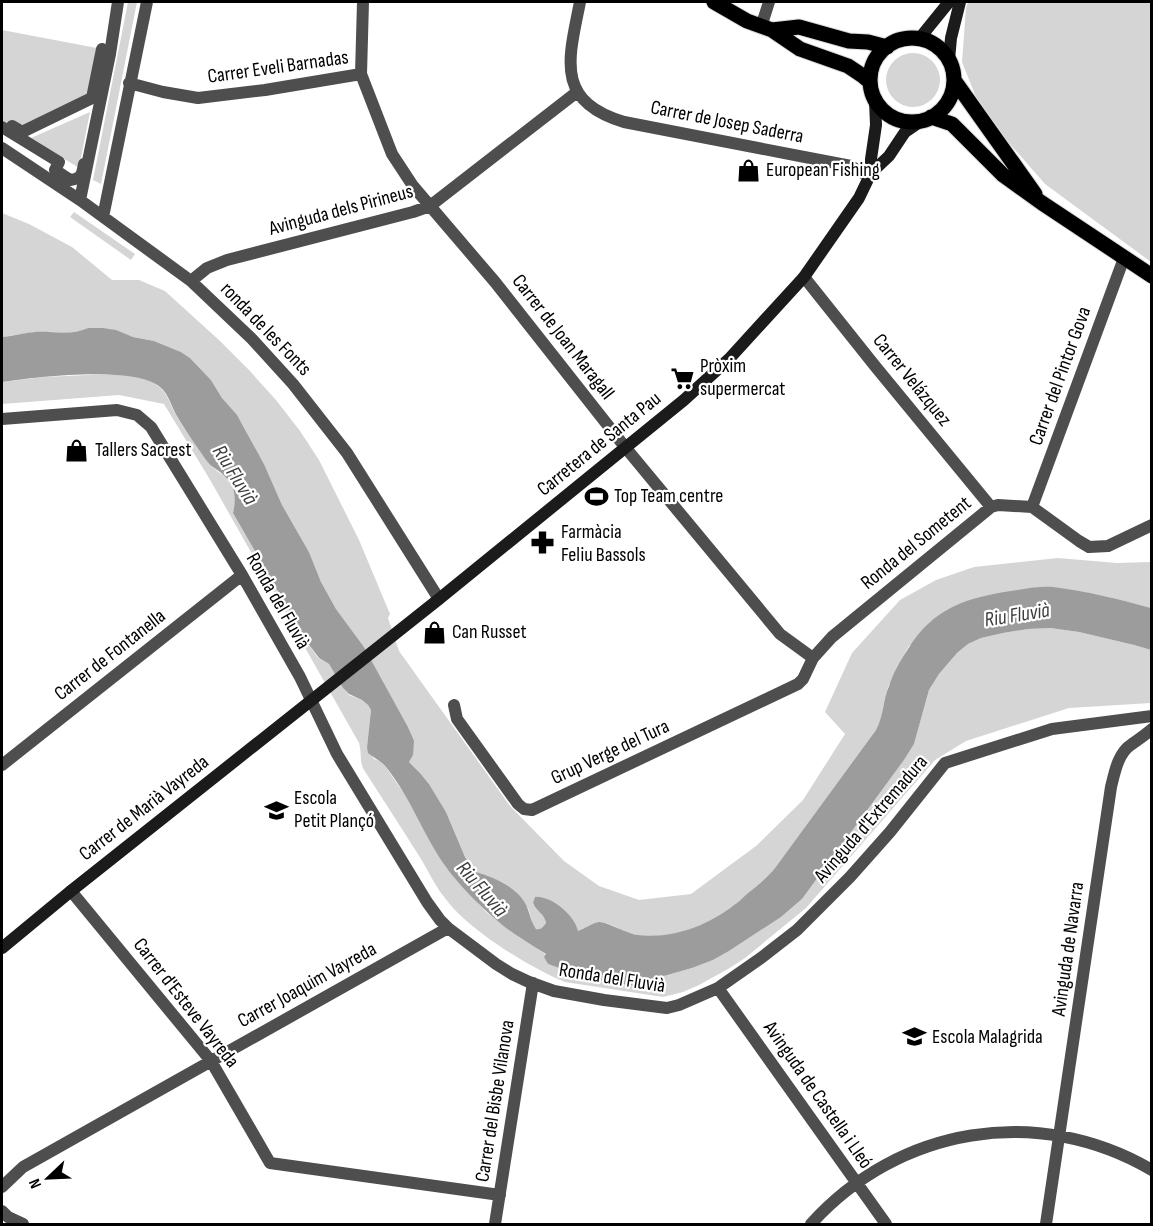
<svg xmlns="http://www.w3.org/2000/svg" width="1153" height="1226" viewBox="0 0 1153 1226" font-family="'Sofia Sans Condensed',sans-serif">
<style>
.green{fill:#d5d5d5}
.water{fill:#9c9c9c}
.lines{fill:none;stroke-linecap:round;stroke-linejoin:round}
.primary-casing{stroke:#dbdbdb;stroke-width:17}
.pedestrian{stroke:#4e4e4e;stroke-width:12}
.minor{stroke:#4e4e4e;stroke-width:12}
.secondary{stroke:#1b1b1b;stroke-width:12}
.primary{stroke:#000;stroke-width:15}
.labels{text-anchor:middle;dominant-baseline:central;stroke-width:4.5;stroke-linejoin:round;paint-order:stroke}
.street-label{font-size:20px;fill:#000;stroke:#fff}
.poi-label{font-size:20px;fill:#000;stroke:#fff;text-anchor:start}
.water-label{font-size:21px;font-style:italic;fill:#3d3d3d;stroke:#fff}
</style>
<rect width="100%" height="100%" fill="#fff"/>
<path class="green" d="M128 2H137L101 184 93 180Z
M968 2H1151V262L1045 184 982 112 962 62 966 8Z
M2 30 102 49 92 98 22 132 2 120Z
M886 80a27 27 0 1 1 54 0a27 27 0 1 1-54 0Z
M90 112 79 168 31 138Z
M74 212 135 254 131 260 70 217Z
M2 213 29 224 72 247 112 280H139L165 291 220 341 248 369 276 400 300 431 319 460 359 540 390 614 388 618 399 651 510 806 564 861 599 886 639 900 691 894 756 846 803 800 845 734 825 712 852 653 900 600 936 580 974 567 1058 558 1117 563 1151 562V608C1114 598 1076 588 1037 587L909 646 897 667 888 687 882 720 876 730 775 868C767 878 758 885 748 893 743 897 739 902 734 905 707 926 673 940 638 935 627 934 607 921 599 922 592 923 584 929 578 932 575 917 551 895 535 897L533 904 545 918 546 923C543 928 541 930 536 929L533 925 528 908 503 883 486 875 476 872 465 857 446 812 429 784 420 773 409 762C415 751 413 738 408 727L364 647 336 609 321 582 309 552 282 505 264 464 241 422 222 398 211 380 190 358 181 352 154 341 133 337 110 329 88 328 81 331 67 333 36 332 2 337Z
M109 374C125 374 146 376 158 386 168 393 171 407 177 417 186 432 197 445 206 460 213 470 226 475 232 486 237 495 235 504 233 513L307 642 318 658 329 664 343 688 349 695 362 700 368 705 371 710 367 747 374 759 380 761 385 766 405 795 433 846 446 867 486 912 520 938 535 946 546 955 548 964 559 968 590 975 600 980 617 982 629 986 692 968 713 960 729 951 781 917 802 899 904 760 914 744 929 690 939 674 957 653 968 644 981 638 1003 633 1028 629 1050 628 1079 632 1134 645 1151 650V703L1069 708 966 741 935 760 806 908 745 958 728 969 699 985 683 992 663 997 565 982C530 968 467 929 445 898 435 886 429 872 421 859 402 829 383 799 364 770 359 761 362 752 359 743L209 478 164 404 119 395 2 404V382L44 377Z"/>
<path class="water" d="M88 328H103L116 330 133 337 154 341 181 352 190 358 211 380 222 398 237 415 264 464 282 505 309 552 321 582 336 609 364 647 408 727 414 741 413 755 409 762 420 773 429 784 446 812 465 857 476 872C494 877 519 888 527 907 530 914 531 922 536 929 541 930 543 927 546 923 545 914 536 911 533 903L535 897C551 895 575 916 578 931 584 929 592 923 599 922 605 921 628 934 638 935 673 939 707 926 734 905 739 902 743 897 748 893 758 885 767 878 775 868L876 730C884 715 883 700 889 686 893 673 900 661 908 649 933 608 966 598 1011 591 1025 589 1039 586 1053 587 1086 591 1119 599 1151 608V650L1134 645 1079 632 1050 628 1028 629 1003 633 981 638 968 644 957 653 939 674 929 690 914 744 904 760 802 899 781 917 729 951 713 960 692 968 629 986 617 982 600 980 590 975 559 968 548 964 544 957 546 954C537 948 528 943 519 937 494 921 463 890 446 867 423 835 411 798 386 767 381 761 374 758 368 753L367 747 371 710 368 705 362 700 349 694 343 688 329 664 319 658 307 642 233 513C237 495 235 485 220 472 215 468 210 466 206 460 197 447 187 433 178 418 172 409 169 394 160 387 135 365 35 377 2 382V337C13 336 24 333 35 332 53 331 71 336 88 328Z"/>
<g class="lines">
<defs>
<path id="primary" d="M714 2 747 21 772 30 800 49 848 66 863 76 870 82
M772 30 799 27 849 41 868 42 887 47
M870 80a42 42 0 1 1 84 0a42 42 0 1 1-84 0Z
M954 80 1035 194
M931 117 952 124 1003 175 1042 203 1152 276"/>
</defs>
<use href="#primary" class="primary-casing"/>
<path class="pedestrian" d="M12 126 22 132 92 98 102 49
M2 127 59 162 55 170 70 180C82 178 82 175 84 164"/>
<path class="minor" d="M363 2 361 74 392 154 413 186 495 282 625 447 780 634 813 658
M580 2C569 58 554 101 624 122L851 166 869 177
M761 27 769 2
M129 83 163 92 198 98 265 90 361 74
M2 148 80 200 191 281 252 339 293 384 347 453 439 599
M80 200 110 54 118 2
M103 217 147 2
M804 277 875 366 991 507
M191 281 207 268 227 260 413 212 430 206 577 92
M2 419 117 410 137 415 151 427 242 575 300 677 337 754 427 902 440 920 448 928 496 964 512 974 529 982 554 991 604 1000 659 1007 667 1008 679 1005 718 988 761 958 797 930 850 877 890 832 945 763 1052 729 1152 716
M1032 507 1124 258
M454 705 457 719 518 804 524 809 532 810 798 684 803 679 813 658 832 637 991 507 998 505 1032 507 1079 541 1089 547 1108 546 1152 525
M2 765 242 575
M71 891 211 1061 270 1163 500 1195
M718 988 886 1224
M2 1187 23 1167 448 928
M2 1211 8 1217 23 1224
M495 1224 533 983
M811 1224C898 1127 1038 1103 1152 1170
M1046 1224 1111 787C1115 771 1118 753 1132 744 1139 739 1145 735 1152 729"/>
<path class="secondary" d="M919 39 949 2
M949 60 951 38 960 2
M871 173V159L876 125 875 101
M2 948 71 891 439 599 684 400 729 359 804 277 859 198 871 173 889 156 905 132 921 121"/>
<use href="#primary" class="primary"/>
</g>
<defs>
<symbol id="shop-bare" viewBox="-9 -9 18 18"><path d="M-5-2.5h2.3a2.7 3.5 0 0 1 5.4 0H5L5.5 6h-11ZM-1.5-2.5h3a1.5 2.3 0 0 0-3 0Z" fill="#000" stroke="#fff" stroke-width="2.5" paint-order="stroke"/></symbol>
<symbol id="supermarket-bare" viewBox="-9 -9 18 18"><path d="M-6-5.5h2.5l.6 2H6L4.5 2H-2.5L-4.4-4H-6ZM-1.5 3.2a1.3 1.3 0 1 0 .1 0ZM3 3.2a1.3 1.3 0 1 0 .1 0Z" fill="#000" stroke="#fff" stroke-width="2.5" paint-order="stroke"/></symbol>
<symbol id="stadium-bare" viewBox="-9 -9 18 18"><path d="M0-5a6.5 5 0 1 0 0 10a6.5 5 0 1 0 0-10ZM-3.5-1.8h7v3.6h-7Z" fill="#000" stroke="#fff" stroke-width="2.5" paint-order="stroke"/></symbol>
<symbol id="pharmacy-bare" viewBox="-9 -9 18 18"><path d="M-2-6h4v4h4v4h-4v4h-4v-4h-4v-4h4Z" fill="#000" stroke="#fff" stroke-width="2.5" paint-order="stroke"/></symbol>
<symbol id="school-bare" viewBox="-9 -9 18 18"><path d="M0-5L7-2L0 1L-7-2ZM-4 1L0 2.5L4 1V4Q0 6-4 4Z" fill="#000" stroke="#fff" stroke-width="2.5" paint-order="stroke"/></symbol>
</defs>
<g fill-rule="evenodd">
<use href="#shop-bare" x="732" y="154" width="33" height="33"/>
<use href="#supermarket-bare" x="666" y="362" width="33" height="33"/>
<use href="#shop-bare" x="60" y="434" width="33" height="33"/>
<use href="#stadium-bare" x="580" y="480" width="33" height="33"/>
<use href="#pharmacy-bare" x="526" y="526" width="33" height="33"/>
<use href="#shop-bare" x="418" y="616" width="33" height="33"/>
<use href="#school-bare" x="260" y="794" width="33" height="33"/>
<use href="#school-bare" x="898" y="1020" width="33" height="33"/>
</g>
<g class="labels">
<g class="street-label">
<text transform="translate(278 67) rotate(-8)">Carrer Eveli Barnadas</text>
<text transform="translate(727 122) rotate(11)">Carrer de Josep Saderra</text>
<text transform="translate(341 210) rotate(-15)">Avinguda dels Pirineus</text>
<text transform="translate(266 329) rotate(46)">ronda de les Fonts</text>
<text transform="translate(563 337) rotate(52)">Carrer de Joan Maragall</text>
<text transform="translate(1060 376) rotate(-70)">Carrer del Pintor Gova</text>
<text transform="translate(912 380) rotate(51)">Carrer Velázquez</text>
<text transform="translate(599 444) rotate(-39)">Carretera de Santa Pau</text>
<text transform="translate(916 543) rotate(-39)">Ronda del Sometent</text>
<text transform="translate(278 601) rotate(60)">Ronda del Fluvià</text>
<text transform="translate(110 655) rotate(-38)">Carrer de Fontanella</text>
<text transform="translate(610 752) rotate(-25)">Grup Verge del Tura</text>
<text transform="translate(144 808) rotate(-38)">Carrer de Marià Vayreda</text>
<text transform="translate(871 819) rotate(-49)">Avinguda d'Extremadura</text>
<text transform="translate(1068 949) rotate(-82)">Avinguda de Navarra</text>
<text transform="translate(612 978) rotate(9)">Ronda del Fluvià</text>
<text transform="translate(307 985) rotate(-29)">Carrer Joaquim Vayreda</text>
<text transform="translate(186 1003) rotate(52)">Carrer d'Esteve Vayreda</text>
<text transform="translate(818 1095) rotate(55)">Avinguda de Castella i Lleó</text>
<text transform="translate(495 1101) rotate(-81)">Carrer del Bisbe Vilanova</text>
</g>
<g class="poi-label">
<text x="766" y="170">European Fishing</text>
<text x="700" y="366">Pròxim<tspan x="700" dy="23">supermercat</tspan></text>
<text x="95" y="450">Tallers Sacrest</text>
<text x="614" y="496">Top Team centre</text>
<text x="561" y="532">Farmàcia<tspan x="561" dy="23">Feliu Bassols</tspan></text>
<text x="452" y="632">Can Russet</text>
<text x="294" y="798">Escola<tspan x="294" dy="23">Petit Plançó</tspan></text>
<text x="932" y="1037">Escola Malagrida</text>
</g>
<g class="water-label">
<text transform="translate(235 475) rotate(58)">Riu Fluvià</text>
<text transform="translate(1017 615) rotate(-9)">Riu Fluvià</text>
<text transform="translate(482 889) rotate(49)">Riu Fluvià</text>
</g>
</g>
<rect width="1153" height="1226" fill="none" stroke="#000000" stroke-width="6"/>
<g transform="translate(48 1178) rotate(247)" stroke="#ffffff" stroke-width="4.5" paint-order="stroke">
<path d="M0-4.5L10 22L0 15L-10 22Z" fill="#000000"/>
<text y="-9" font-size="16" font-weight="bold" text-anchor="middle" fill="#000000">N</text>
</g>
</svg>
